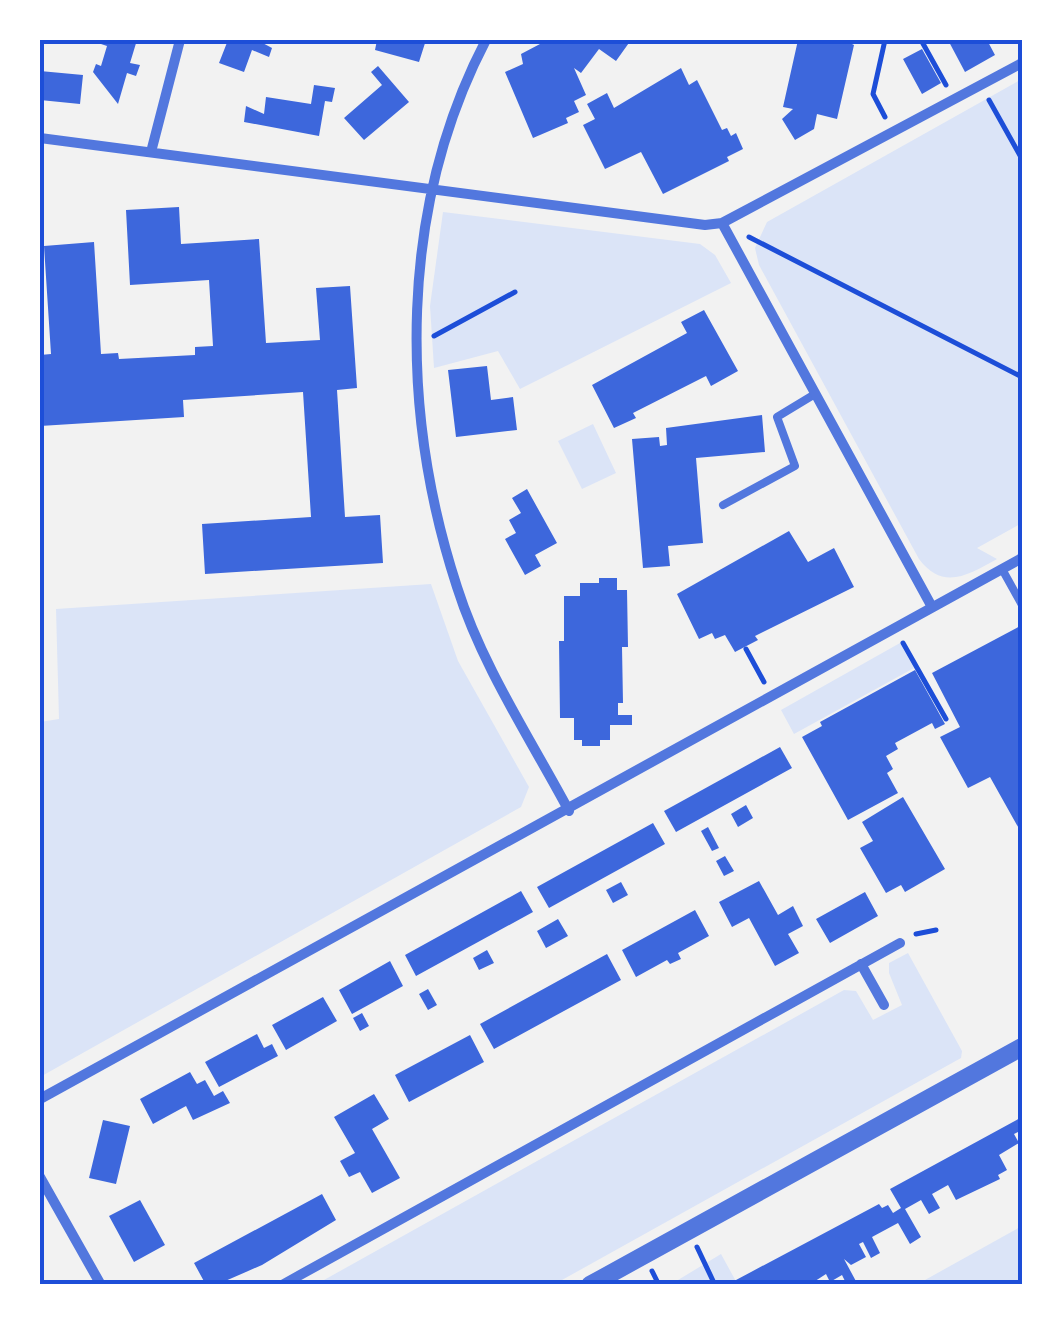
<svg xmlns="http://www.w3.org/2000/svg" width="1062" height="1325" viewBox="0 0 1062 1325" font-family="'Alegreya Sans',sans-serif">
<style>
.green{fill:#dbe4f7}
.building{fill:#3d67dc}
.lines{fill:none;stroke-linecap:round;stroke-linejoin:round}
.path{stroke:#1d4ed8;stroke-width:5}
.service{stroke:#5277de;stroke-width:8}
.minor{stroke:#5277de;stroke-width:10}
.tertiary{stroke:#5277de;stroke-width:18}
.neatline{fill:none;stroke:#1d4ed8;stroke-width:4}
</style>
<rect width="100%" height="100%" fill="#f2f2f2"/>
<path class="green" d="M1022 79V523L977 548 997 559C968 575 943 591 919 559L759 265 755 248 767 222Z
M443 212 700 244 715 255 731 283 520 389 498 351 434 368 430 306Z
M593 424 616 473 582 489 558 441Z
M431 584 458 661 529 787 521 807 40 1077V722L59 719 56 609Z
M900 643 914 668 794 734 781 710Z
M908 953 962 1051 961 1058 553 1285H315L844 990 856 991 873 1020 902 1005 889 973V963Z
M1022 1226V1285H916Z
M721 1254 738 1285H681L678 1280Z"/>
<path class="building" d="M89 40H137L130 63 140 65 136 76 127 73 118 104 93 72 96 64 101 66 107 46Z
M228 40H257L272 48 269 57 252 50 244 72 219 63Z
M377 40 393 43 426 40 419 62 375 50Z
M535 40H631L616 61 599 49 581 73 574 68 586 95 574 101 579 112 566 118 568 123 533 138 505 72 523 64 521 54 540 44Z
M798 40H844L854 45 837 119 817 114 814 129 795 140 782 119 793 109 783 107Z
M948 40H987L995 55 965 72Z
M922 49 941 83 922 94 903 59Z
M378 66 409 102 364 140 344 118 382 85 371 72Z
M681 68 689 85 697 80 722 130 727 128 731 136 736 133 743 149 727 157 729 161 663 194 641 152 605 169 583 125 595 119 587 104 607 93 614 108Z
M40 71 83 75 80 104 40 100Z
M314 85 335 88 332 102 325 101 319 136 244 122 246 106 264 114 266 97 311 104Z
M179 207 181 244 259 239 266 343 320 340 316 288 350 286 357 388 337 390 345 517 380 515 383 563 205 574 202 524 311 517 303 392 183 400 184 417 40 426V355L51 354 44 246 94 242 101 354 118 353 119 359 195 355V347L213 346 209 280 130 285 126 210Z
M704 310 738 371 711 386 706 376 633 413 636 418 614 428 592 385 687 333 681 322Z
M487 366 491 400 513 397 517 430 456 437 448 370Z
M762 415 765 452 696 458 703 543 668 546 670 566 643 568 632 439 659 437 660 446 667 445 666 428Z
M527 489 557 543 535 555 541 566 525 575 505 539 516 533 509 520 521 513 512 498Z
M789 531 808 562 834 548 854 587 755 636 758 640 735 652 725 635 715 639 712 633 699 639 677 594Z
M599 578H617V590H627L628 647H622L623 703H618V715H632V725H610V740H600V746H582V740H574V718H560L559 641H564V596H580V583H599Z
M1022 625V834L990 777 968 788 940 737 960 727 932 673Z
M915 670 945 724 935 729 932 723 895 743 898 749 886 756 893 769 887 773 898 793 848 820 802 737 822 726 820 722Z
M780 747 792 768 676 832 664 811Z
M903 797 945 869 905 892 901 885 886 893 860 848 873 841 862 822Z
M746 805 753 818 738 827 731 814Z
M653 823 665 844 549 908 537 887Z
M708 827 719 848 712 851 701 831Z
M725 856 734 871 724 876 716 861Z
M759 881 778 915 793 906 803 926 788 934 799 953 775 966 749 918 732 927 719 902Z
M621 882 628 895 613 903 606 890Z
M521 891 533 912 416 976 405 955Z
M865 892 878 916 830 943 816 919Z
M695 910 709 936 678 953 681 959 670 964 667 960 636 977 622 950Z
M558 919 568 936 546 948 537 931Z
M487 950 494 963 479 970 473 958Z
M607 954 621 980 494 1049 480 1024Z
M390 961 403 986 352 1014 339 990Z
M428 989 437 1005 428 1010 419 994Z
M323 997 337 1021 286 1050 272 1025Z
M362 1013 369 1026 360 1031 353 1018Z
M257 1034 264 1048 272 1044 278 1056 219 1087 205 1062Z
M470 1035 484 1062 409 1102 395 1075Z
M190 1072 197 1084 205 1080 214 1096 223 1091 230 1103 193 1120 186 1106 153 1124 140 1099Z
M374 1094 389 1119 372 1129 400 1178 372 1193 360 1172 349 1177 340 1161 355 1153 334 1117Z
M1022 1117V1130L1014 1134 1019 1143 999 1155 1007 1170 998 1175 1000 1179 956 1200 948 1185 932 1194 940 1208 929 1214 921 1200 905 1209 921 1237 910 1244 898 1223 872 1237 880 1253 871 1258 863 1242 859 1244 866 1257 851 1265 844 1259 858 1285H847L842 1275 830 1282 826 1274 809 1285H739L736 1280 879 1204 882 1208 888 1205 893 1213 901 1208 890 1189Z
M103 1120 130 1126 116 1184 89 1178Z
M322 1194 336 1220 262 1265 216 1285H206L194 1263Z
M140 1200 165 1245 134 1262 109 1216Z"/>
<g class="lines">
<path class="path" d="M921 40 946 85
M989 100 1022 159
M885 117 873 94 885 40
M749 237 1022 377
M434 336 515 292
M903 643 946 719
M746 649 764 682
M916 934 936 930
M697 1247 715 1285
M652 1271 659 1285"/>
<path class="service" d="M723 505 795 466 777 417 815 394
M1002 569 1022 605"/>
<path class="minor" d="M486 40C399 207 399 409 457 587 482 666 530 738 569 811
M40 138 705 225 722 223
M151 152 180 40
M932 607 722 223 1022 63
M861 964 884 1005
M40 1099 1022 558
M40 1177 101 1285
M282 1285 900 943"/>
<path class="tertiary" d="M590 1285 1022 1047"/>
</g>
<rect width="1062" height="1325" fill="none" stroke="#ffffff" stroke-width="85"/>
<rect x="42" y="42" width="978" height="1240" class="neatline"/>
</svg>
